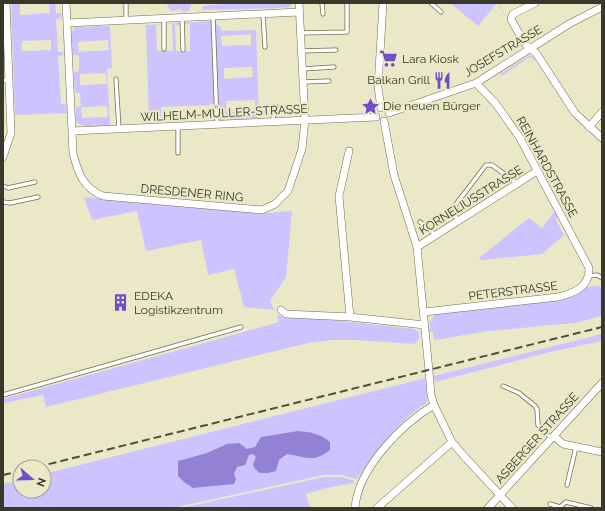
<svg xmlns="http://www.w3.org/2000/svg" width="605" height="511" viewBox="0 0 605 511" font-family="Raleway,sans-serif">
<style>
.green{fill:#cdc3fe;fill-rule:evenodd}
.water{fill:#9381d4}
.lines{fill:none;stroke-linecap:round;stroke-linejoin:round}
.lane-casing{stroke:#706e50;stroke-width:5}
.street-casing{stroke:#706e50;stroke-width:8}
.lane{stroke:#fff;stroke-width:3.5}
.street{stroke:#fff;stroke-width:7}
.rail{stroke:#504f3f;stroke-width:2;stroke-dasharray:8 4;stroke-linecap:butt}
.labels{text-anchor:middle;dominant-baseline:central;stroke-width:4;stroke-linejoin:round;paint-order:stroke}
.street-label{font-size:12px;fill:#39382b;stroke:#eae8c7}
.poi-label{font-size:12px;fill:#39382b;stroke:#eae8c7;text-anchor:start}
</style>
<rect width="100%" height="100%" fill="#eae8c7"/>
<path class="green" d="M11 3H48L20 4V15L50 13 49 3H55L56 13H61V18L56 19 58 52H63V55L58 56 61 104H66L67 113 15 115ZM51 40V50L22 51V41Z
M166 3H192L189 10 184 12 180 9 171 11Z
M234 3H293L290 7 278 8 202 10V6Z
M450 3H498L513 28 497 3 478 26Z
M213 21 222 29 221 31 256 30 259 118 217 120 215 106 209 102 210 105 161 107V117L157 115 154 118 149 117 146 25ZM172 24 173 51H157L156 25ZM190 24V51H176L175 25ZM251 34V45L222 46 221 36ZM252 67 253 77 224 79V68ZM255 100V111L226 112V101Z
M110 26 112 68 107 69 110 125C102 125 79 130 76 120 75 117 76 111 76 107L81 106 80 93H75L74 72 79 71V55H73C72 46 68 33 76 27ZM108 40 109 50 79 52 78 42ZM106 73 107 84 80 85V74ZM107 106 108 117 82 118 81 107Z
M530 55 533 57 536 63 533 59 530 57 501 76 500 74Z
M84 197 269 213 292 211 286 277 270 301 274 310 244 307 234 269 208 275 201 240 146 251 137 211 92 220Z
M556 211 558 215 556 220 564 235 542 254 482 260 479 258 529 218 542 228 554 212Z
M593 286H598L602 289V316L575 323 488 331 441 339 434 340 433 332H429L431 318V317L432 323 433 316 436 314 551 301 586 287Z
M286 315 415 329 419 333V338L415 344 355 340H332L308 343 46 407 43 395 4 403 3 399 279 322 277 316Z
M602 334V341L550 352 435 382 434 376Z
M426 378 427 403C398 420 377 452 357 479L341 475H323L173 508H3V484L20 480V491H44V474Z
M324 477H341L355 481 354 483 327 488 306 494 310 508H181Z"/>
<path class="water" d="M298 431C311 432 321 434 330 442V450C314 463 306 457 287 454L279 460 276 471 268 473H260L255 469 253 464 256 457 253 454 249 455 245 465 237 467 234 474 236 479 234 484 193 488 184 482 178 476V461L207 453 227 444 239 443 247 449 255 447 261 437Z"/>
<g class="lines">
<defs>
<path id="lane" d="M126 3V20
M322 3 323 14
M431 3 441 12
M263 14 265 47
M213 16 217 124
M182 18 183 50
M164 19V49
M300 33 347 32V3
M301 51 336 50
M302 69 334 67
M116 79 119 129
M3 81 9 79
M303 82 329 81
M274 122 273 118 277 107
M178 126V153
M3 186 8 188 35 182
M3 202 10 203 38 197
M459 220 450 212 486 165H492L514 181 516 185
M420 222 436 235
M589 276 597 275 602 278
M503 386 519 393 535 406 537 409 538 425 552 439
M3 395 241 327
M567 485 576 447
M550 504 560 507 566 502 591 508"/>
<path id="street" d="M66 3 73 153C78 173 83 188 103 196L262 210 275 204 288 191 302 149 305 120 299 3
M535 3 513 14 511 19 513 23 525 44 536 53 575 113 602 138
M67 23 299 12
M381 108 378 87 383 3
M389 113 476 83 569 24 602 7
M384 121 394 175 417 247 429 371 431 395 434 405 452 442 463 455 512 508
M589 127 602 112
M72 131 376 117
M349 151 339 196 350 317
M3 157 11 133 6 3
M417 247 537 171
M281 310 286 314 350 317 425 325
M424 312 558 297C574 293 590 287 589 268L520 138 496 104 476 83
M554 436 563 444 602 452
M355 508C358 468 402 424 434 405
M377 508 452 442
M488 508 602 383"/>
</defs>
<use href="#lane" class="lane-casing"/>
<use href="#street" class="street-casing"/>
<use href="#lane" class="lane"/>
<use href="#street" class="street"/>
<path class="rail" d="M37 467 602 327
M3 475 20 471"/>
</g>
<defs>
<symbol id="supermarket-bare" viewBox="-9 -9 18 18"><path d="M-6-5.5h2.5l.6 2H6L4.5 2H-2.5L-4.4-4H-6ZM-1.5 3.2a1.3 1.3 0 1 0 .1 0ZM3 3.2a1.3 1.3 0 1 0 .1 0Z" fill="#714ec7" stroke="#eae8c7" stroke-width="2.5" paint-order="stroke"/></symbol>
<symbol id="restaurant-bare" viewBox="-9 -9 18 18"><path d="M-5-6h1v4h1v-4h1v4h1v-4h1v5L-1.5 .5V6h-2V.5L-5-1ZM5-6V6H3V1.5H1.5Q1.5-4 5-6Z" fill="#714ec7" stroke="#eae8c7" stroke-width="2.5" paint-order="stroke"/></symbol>
<symbol id="sight-bare" viewBox="-9 -9 18 18"><path d="M0-6L1.8-2.2L6-1.7L2.9 1.2L3.7 5.4L0 3.3L-3.7 5.4L-2.9 1.2L-6-1.7L-1.8-2.2Z" fill="#714ec7" stroke="#eae8c7" stroke-width="2.5" paint-order="stroke"/></symbol>
<symbol id="building-bare" viewBox="-9 -9 18 18"><path d="M-4-6H4V6H1V3H-1V6H-4ZM-2.5-4.3h1.7v1.8h-1.7ZM.8-4.3h1.7v1.8H.8ZM-2.5-1h1.7V.8h-1.7ZM.8-1h1.7V.8H.8Z" fill="#714ec7" stroke="#eae8c7" stroke-width="2.5" paint-order="stroke"/></symbol>
</defs>
<g fill-rule="evenodd">
<use href="#supermarket-bare" x="376" y="46" width="25" height="25"/>
<use href="#restaurant-bare" x="430" y="68" width="25" height="25"/>
<use href="#sight-bare" x="358" y="94" width="25" height="25"/>
<use href="#building-bare" x="108" y="290" width="25" height="25"/>
</g>
<g class="labels">
<g class="street-label">
<text transform="translate(503 51) rotate(-31)">JOSEFSTRASSE</text>
<text transform="translate(224 113) rotate(-3)">WILHELM-MÜLLER-STRASSE</text>
<text transform="translate(547 167) rotate(61)">REINHARDSTRASSE</text>
<text transform="translate(192 193) rotate(5)">DRESDENER RING</text>
<text transform="translate(471 200) rotate(-32)">KORNELIUSSTRASSE</text>
<text transform="translate(513 291) rotate(-7)">PETERSTRASSE</text>
<text transform="translate(537 438) rotate(-48)">ASBERGER STRASSE</text>
</g>
<g class="poi-label">
<text x="402" y="59">Lara Kiosk</text>
<text x="430" y="80" text-anchor="end">Balkan Grill</text>
<text x="383" y="106">Die neuen Bürger</text>
<text x="134" y="296">EDEKA<tspan x="134" dy="14">Logistikzentrum</tspan></text>
</g>
</g>
<rect width="605" height="511" fill="none" stroke="#39382b" stroke-width="8"/>
<g transform="translate(32 479) rotate(110)"><circle r="19" fill="#eae8c7" stroke="#a3a289"/>
<path d="M0-3L7 15L0 10L-7 15Z" fill="#714ec7"/>
<text y="-6" font-size="11" font-weight="bold" text-anchor="middle" fill="#39382b">N</text>
</g>
</svg>
